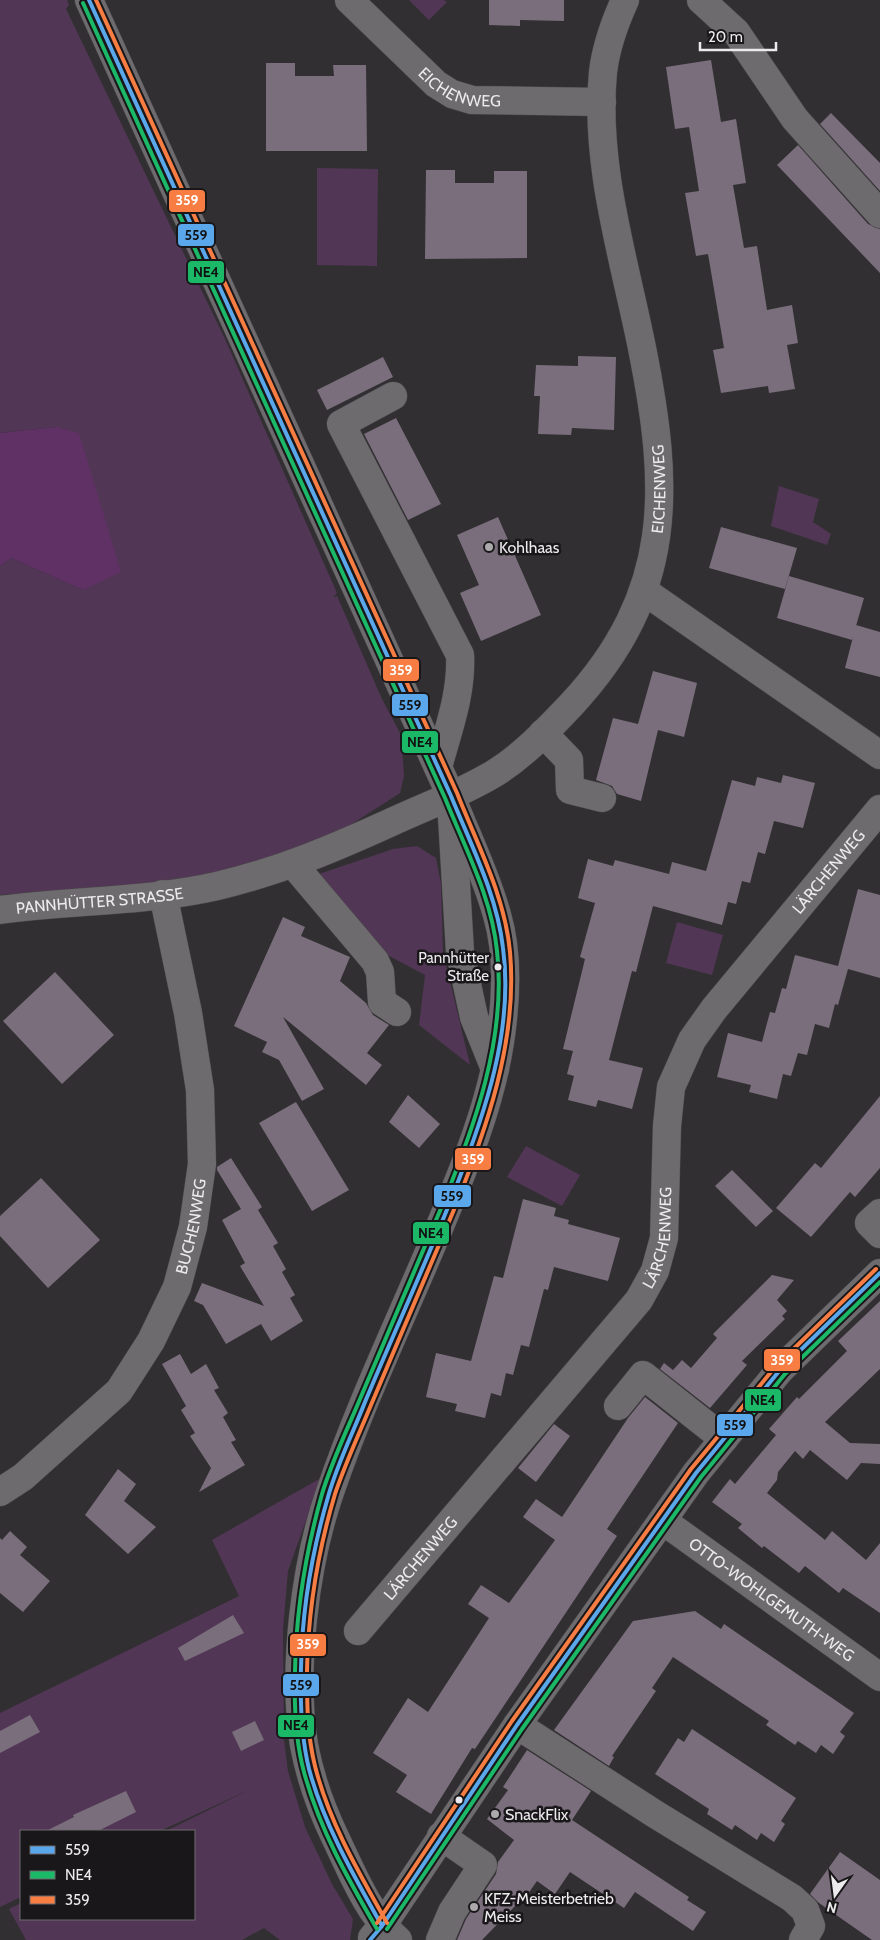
<svg xmlns="http://www.w3.org/2000/svg" width="880" height="1940" viewBox="0 0 880 1940" font-family="Cabin,sans-serif">
<style>
.green{fill:#523655}
.water{fill:#5f3165}
.building{fill:#7a6e7c}
.lines{fill:none;stroke-linecap:round;stroke-linejoin:round}
.minor-casing{stroke:#4c4a4c;stroke-width:29}
.minor{stroke:#6d6b6e;stroke-width:28}
.bus-1-casing{stroke:#191719;stroke-width:8}
.bus-2-casing{stroke:#191719;stroke-width:8}
.bus-3-casing{stroke:#191719;stroke-width:8}
.bus-1{stroke:#5aa8eb;stroke-width:4}
.bus-2{stroke:#1ab867;stroke-width:4}
.bus-3{stroke:#f77d43;stroke-width:4}
.poi-dot{fill:#aba9ac;stroke:#191719;stroke-width:2}
.bus-dot{fill:#edeaed;stroke:#191719;stroke-width:2}
.labels{text-anchor:middle;dominant-baseline:central;stroke-width:5;stroke-linejoin:round;paint-order:stroke}
.bus-label{font-size:15px;fill:#edeaed;stroke:#191719;text-anchor:end}
.street-label{font-size:16px;fill:#edeaed;stroke:#191719}
.poi-label{font-size:16px;fill:#edeaed;stroke:#191719;text-anchor:start}
.line-badge{stroke:#191719;stroke-width:2}
.badge-label{font-size:14px;text-anchor:middle;font-weight:bold;fill:#fff}
.pale-badge-label{font-size:14px;text-anchor:middle;font-weight:bold;fill:#111}
</style>
<rect width="100%" height="100%" fill="#312f32"/>
<path class="green" d="M0 0H67L69 5 66 9 225 339 337 593 333 597 337 596 382 699 401 735 404 776 400 793 341 831 278 861 202 880 0 895V566L11 558 83 590 56 427 0 433Z
M409 0H444L447 2 429 20Z
M317 168 378 169 377 266 317 265Z
M779 486 819 499 813 522 831 534 827 545 771 526Z
M417 846 436 858 441 884 443 952 470 1065 419 1025 425 975 376 949 310 877 393 849Z
M677 922 723 935 712 975 666 963Z
M526 1146 580 1175 562 1206 507 1177Z
M321 1478 288 1571 283 1629 284 1740 288 1771 305 1827 332 1884 353 1919 350 1940H280L264 1928 242 1940H26L9 1909 21 1903V1919H194V1831H166L251 1789 160 1831H21V1897L0 1907V1713L239 1596 212 1540Z"/>
<path class="water" d="M56 427 79 433 121 572 83 590 11 558 0 566V433Z"/>
<path class="building" d="M489 0H564V21L520 20V26L489 25Z
M711 60 721 122 736 119 746 183 733 185 744 248 757 246 767 310 792 305 798 343 787 345 795 389 769 393 768 386 721 393 713 350 724 348 708 254 696 256 685 193 699 191 689 127 675 129 666 67Z
M266 63H295V76H334L333 65H366L367 151H266Z
M831 113 880 163V191L820 124Z
M798 145 868 224 880 229V273L777 165Z
M426 170H455V183H494V171H527V258L425 259Z
M578 356 616 357 614 430 572 428 571 435 538 434 540 396H534L536 365 578 366Z
M383 357 393 377 327 410 317 390Z
M396 418 441 504 408 520 364 434Z
M498 517 541 615 481 641 460 593 479 585 457 535Z
M721 527 797 548 785 589 709 568Z
M789 576 864 598 852 640 777 618Z
M856 625 880 632V677L845 668Z
M653 671 697 683 684 737 658 730 641 801 617 794 612 786 596 780 613 718 638 724Z
M783 775 815 783 803 828 774 821 765 854 758 852 750 883 742 881 736 904 728 902 722 925 653 906 636 972 632 971 609 1060 643 1068 632 1109 598 1100 596 1107 568 1100 574 1076 567 1074 573 1051 563 1049 585 959 580 957 595 903 578 898 588 859 613 866 615 860 669 874 672 862 706 871 732 780 755 786 757 777 781 783Z
M858 889 880 895V978L848 969 838 1005 835 1004 829 1028 815 1024 807 1055 798 1053 791 1076 783 1074 777 1099 749 1092 751 1085 717 1077 728 1033 762 1042 770 1012 775 1013 782 988 786 989 795 955 838 966Z
M283 917 305 927 301 936 350 957 340 981 366 1003 373 1015 389 1025 367 1053 382 1065 366 1085 283 1017 324 1089 302 1101 279 1060 262 1052 267 1042 234 1026Z
M55 972 114 1035 62 1084 3 1021Z
M408 1095 440 1124 419 1148 389 1122Z
M880 1096V1168L855 1197 850 1192 811 1237 776 1208 815 1163 821 1168Z
M296 1102 349 1190 312 1211 259 1123Z
M231 1158 262 1207 258 1210 278 1243 273 1246 286 1269 282 1272 295 1295 290 1298 303 1321 271 1341 261 1324 226 1344 203 1305 194 1301 202 1283 264 1306 240 1266 245 1263 222 1220 241 1209 217 1170V1167Z
M732 1170 773 1211 756 1227 715 1186Z
M41 1178 100 1240 48 1288 0 1236V1216Z
M523 1199 556 1208 554 1216 569 1220 568 1224 620 1238 608 1281 554 1267 548 1290 544 1289 529 1347 521 1345 513 1375 506 1373 501 1396 491 1393 485 1418 455 1411 457 1404 426 1397 436 1353 471 1361 494 1276 503 1278Z
M772 1275 794 1280 777 1300 787 1311 782 1316 785 1319 742 1361 747 1365 710 1408 660 1369 664 1363 673 1370 682 1360 691 1368 717 1338 713 1334Z
M880 1301V1369L825 1422 850 1443 880 1444V1464L861 1463 847 1480 810 1450 803 1459 795 1451 778 1472 777 1480 767 1493 825 1540 832 1531 866 1560 880 1543V1613L843 1588 839 1593 805 1566 799 1573 764 1546 762 1548 738 1528 742 1524 712 1502 730 1479 735 1484 776 1435 769 1429 797 1397 799 1399 847 1351 838 1341Z
M180 1354 191 1374 206 1364 219 1388 214 1390 228 1413 223 1417 236 1440 231 1442 245 1465 199 1492 211 1468 190 1436 195 1433 181 1410 186 1406 162 1364Z
M645 1397 678 1423 607 1529 617 1536 475 1749 472 1748 431 1814 396 1792 407 1775 373 1753 408 1698 428 1712 489 1618 468 1604 481 1585 509 1603 555 1540 523 1517 536 1499 562 1517 628 1418Z
M554 1424 570 1436 536 1482 518 1468Z
M118 1469 136 1484 124 1501 156 1527 128 1554 85 1515Z
M10 1531 27 1547 20 1555 50 1581 23 1612 0 1593V1538L2 1540Z
M695 1611 721 1629 724 1624 854 1713 840 1732 845 1736 833 1754 821 1745 816 1753 798 1741 795 1745 766 1725 769 1721 673 1657 652 1688 656 1691 612 1756 614 1757 609 1766 554 1730 633 1621Z
M233 1615 244 1633 185 1661 178 1648Z
M30 1715 40 1732 0 1753V1731Z
M255 1721 264 1740 241 1751 232 1732Z
M692 1729 796 1798 781 1821 785 1824 774 1842 761 1833 757 1840 735 1825 732 1830 707 1814 709 1809 655 1774 678 1738 684 1742Z
M527 1750 591 1791 572 1820 689 1897 687 1900 706 1912 693 1931 635 1892 624 1908 570 1872 555 1894 537 1881 523 1901 521 1900 482 1940H457L466 1919 496 1874 498 1862 514 1840 487 1819 508 1790 503 1787Z
M126 1791 136 1812 98 1831H46L74 1817 73 1815Z
M840 1852 880 1880V1940H872L819 1903 810 1894Z"/>
<g class="lines">
<defs>
<g id="minor">
<path d="M89 0 451 796C466 835 486 874 497 915 509 955 506 1002 500 1042 490 1108 463 1171 437 1233 401 1319 360 1404 330 1492 305 1564 292 1670 304 1745 310 1777 321 1808 335 1837 352 1872 368 1914 398 1940"/>
<path id="s1" d="M349 0 436 84 452 94 472 100 602 102"/>
<path d="M701 0 736 32 795 119 880 214"/>
<path d="M393 396 341 424 460 655C462 694 448 730 438 767"/>
<path d="M644 591 880 755"/>
<path d="M543 733 569 760 570 790 602 798"/>
<path d="M452 817 460 952 474 1017 495 1069"/>
<path d="M293 864 375 961 380 972 382 1002 397 1012"/>
<path id="s2" d="M0 910C72 900 147 902 217 886 281 871 337 847 396 820 429 805 464 792 495 773 524 755 548 729 571 705 675 593 670 488 642 348 624 258 594 165 603 72 606 47 615 22 625 0"/>
<path d="M880 1213 869 1223 880 1234"/>
<path d="M618 1406 643 1375 724 1439"/>
<path id="s3" d="M0 1492 23 1477 119 1391 151 1341 177 1287 193 1227 202 1164 200 1090 188 1013 163 894"/>
<path id="s4" d="M663 1521 880 1677"/>
<path id="s5" d="M358 1631 639 1300 655 1271 664 1238 667 1126 671 1087 692 1040 714 1009 880 809"/>
<path d="M517 1725 655 1814 792 1898 805 1910 811 1926 803 1940"/>
<path d="M372 1938 382 1926 517 1725 696 1473 780 1370 880 1273"/>
<path d="M440 1940 452 1912 483 1865 441 1836"/>
</g>
</defs>
<use href="#minor" class="minor-casing"/>
<use href="#minor" class="minor"/>
<defs>
<path id="bus-1" d="M89 0 451 796C471 845 497 895 503 948 514 1029 485 1113 456 1187 428 1259 395 1330 365 1402 353 1433 337 1464 328 1497 312 1552 302 1610 301 1668 300 1702 301 1736 309 1769 324 1825 354 1876 382 1926
M370 1940 382 1926 517 1725 696 1473 780 1370 880 1273"/>
<path id="bus-2" d="M83 3 445 798C465 848 492 898 497 951 507 1038 474 1128 442 1206 415 1271 387 1335 360 1399 347 1430 332 1461 322 1494 306 1551 296 1611 295 1671 294 1705 295 1739 304 1772 319 1828 348 1879 377 1929
M387 1929 522 1729 701 1477 785 1374 880 1282"/>
<path id="bus-3" d="M96 0 457 793C477 844 505 896 510 952 518 1041 486 1131 453 1212 426 1277 398 1341 371 1405 359 1434 345 1464 335 1494 318 1551 308 1611 307 1671 307 1703 307 1734 315 1766 329 1822 359 1873 387 1923
M377 1923 512 1721 691 1469 776 1366 876 1269"/>
</defs>
<use href="#bus-1" class="bus-1-casing"/>
<use href="#bus-2" class="bus-2-casing"/>
<use href="#bus-3" class="bus-3-casing"/>
<use href="#bus-1" class="bus-1"/>
<use href="#bus-2" class="bus-2"/>
<use href="#bus-3" class="bus-3"/>
</g>
<g class="poi-dot">
<circle cx="489" cy="547" r="5"/>
<circle cx="495" cy="1814" r="5"/>
<circle cx="474" cy="1907" r="5"/>
</g>
<g class="bus-dot">
<circle cx="498" cy="967" r="4.5"/>
<circle cx="459" cy="1800" r="4.5"/>
</g>
<g class="labels">
<g class="bus-label">
<text x="489" y="958">Pannhütter<tspan x="489" dy="18">Straße</tspan></text>
</g>
<g class="street-label">
<text stroke="none"><textPath href="#s1" startOffset="145">EICHENWEG</textPath></text>
<text stroke="none"><textPath href="#s2" startOffset="861">EICHENWEG</textPath></text>
<text stroke="none"><textPath href="#s5" startOffset="921">LÄRCHENWEG</textPath></text>
<text stroke="none"><textPath href="#s2" startOffset="100">PANNHÜTTER STRASSE</textPath></text>
<text stroke="none"><textPath href="#s3" startOffset="338">BUCHENWEG</textPath></text>
<text stroke="none"><textPath href="#s5" startOffset="501">LÄRCHENWEG</textPath></text>
<text stroke="none"><textPath href="#s5" startOffset="96">LÄRCHENWEG</textPath></text>
<text stroke="none"><textPath href="#s4" startOffset="134">OTTO-WOHLGEMUTH-WEG</textPath></text>
</g>
<g class="poi-label">
<text x="499" y="547">Kohlhaas</text>
<text x="505" y="1814">SnackFlix</text>
<text x="484" y="1898">KFZ-Meisterbetrieb<tspan x="484" dy="18">Meiss</tspan></text>
</g>
</g>
<g class="line-badge">
<rect x="168" y="189" width="38" height="24" rx="5" fill="#f77d43"/>
<rect x="177" y="223" width="38" height="24" rx="5" fill="#5aa8eb"/>
<rect x="187" y="260" width="38" height="24" rx="5" fill="#1ab867"/>
<rect x="382" y="658" width="38" height="24" rx="5" fill="#f77d43"/>
<rect x="391" y="693" width="38" height="24" rx="5" fill="#5aa8eb"/>
<rect x="401" y="730" width="38" height="24" rx="5" fill="#1ab867"/>
<rect x="454" y="1147" width="38" height="24" rx="5" fill="#f77d43"/>
<rect x="433" y="1184" width="39" height="24" rx="5" fill="#5aa8eb"/>
<rect x="412" y="1221" width="38" height="24" rx="5" fill="#1ab867"/>
<rect x="763" y="1348" width="38" height="24" rx="5" fill="#f77d43"/>
<rect x="744" y="1388" width="38" height="24" rx="5" fill="#1ab867"/>
<rect x="716" y="1413" width="38" height="24" rx="5" fill="#5aa8eb"/>
<rect x="289" y="1633" width="38" height="24" rx="5" fill="#f77d43"/>
<rect x="282" y="1673" width="38" height="24" rx="5" fill="#5aa8eb"/>
<rect x="277" y="1714" width="38" height="24" rx="5" fill="#1ab867"/>
</g>
<g class="badge-label">
<text x="187" y="205">359</text>
<text x="401" y="675">359</text>
<text x="473" y="1164">359</text>
<text x="782" y="1365">359</text>
<text x="308" y="1649">359</text>
</g>
<g class="pale-badge-label">
<text x="196" y="240">559</text>
<text x="206" y="277">NE4</text>
<text x="410" y="710">559</text>
<text x="420" y="747">NE4</text>
<text x="452" y="1201">559</text>
<text x="431" y="1238">NE4</text>
<text x="763" y="1405">NE4</text>
<text x="735" y="1430">559</text>
<text x="301" y="1690">559</text>
<text x="296" y="1730">NE4</text>
</g>
<rect x="20" y="1830" width="175" height="90" fill="#191719" stroke="#6e6b6e"/>
<rect x="30" y="1846" width="25" height="8" fill="#5aa8eb" stroke="#6e6b6e"/>
<text x="65" y="1855" font-size="15" fill="#edeaed">559</text>
<rect x="30" y="1871" width="25" height="8" fill="#1ab867" stroke="#6e6b6e"/>
<text x="65" y="1880" font-size="15" fill="#edeaed">NE4</text>
<rect x="30" y="1896" width="25" height="8" fill="#f77d43" stroke="#6e6b6e"/>
<text x="65" y="1905" font-size="15" fill="#edeaed">359</text>
<g transform="translate(835 1895) rotate(194)" stroke="#191719" stroke-width="4" paint-order="stroke">
<path d="M0-4L9 19L0 12L-9 19Z" fill="#edeaed"/>
<text y="-8" font-size="14" font-weight="bold" text-anchor="middle" fill="#edeaed">N</text>
</g>
<path d="M700 42v8h76v-8" fill="none" stroke="#edeaed" stroke-width="2.5"/>
<text x="708" y="42" font-size="15" fill="#edeaed" stroke="#191719" stroke-width="4" paint-order="stroke">20 m</text>
</svg>
